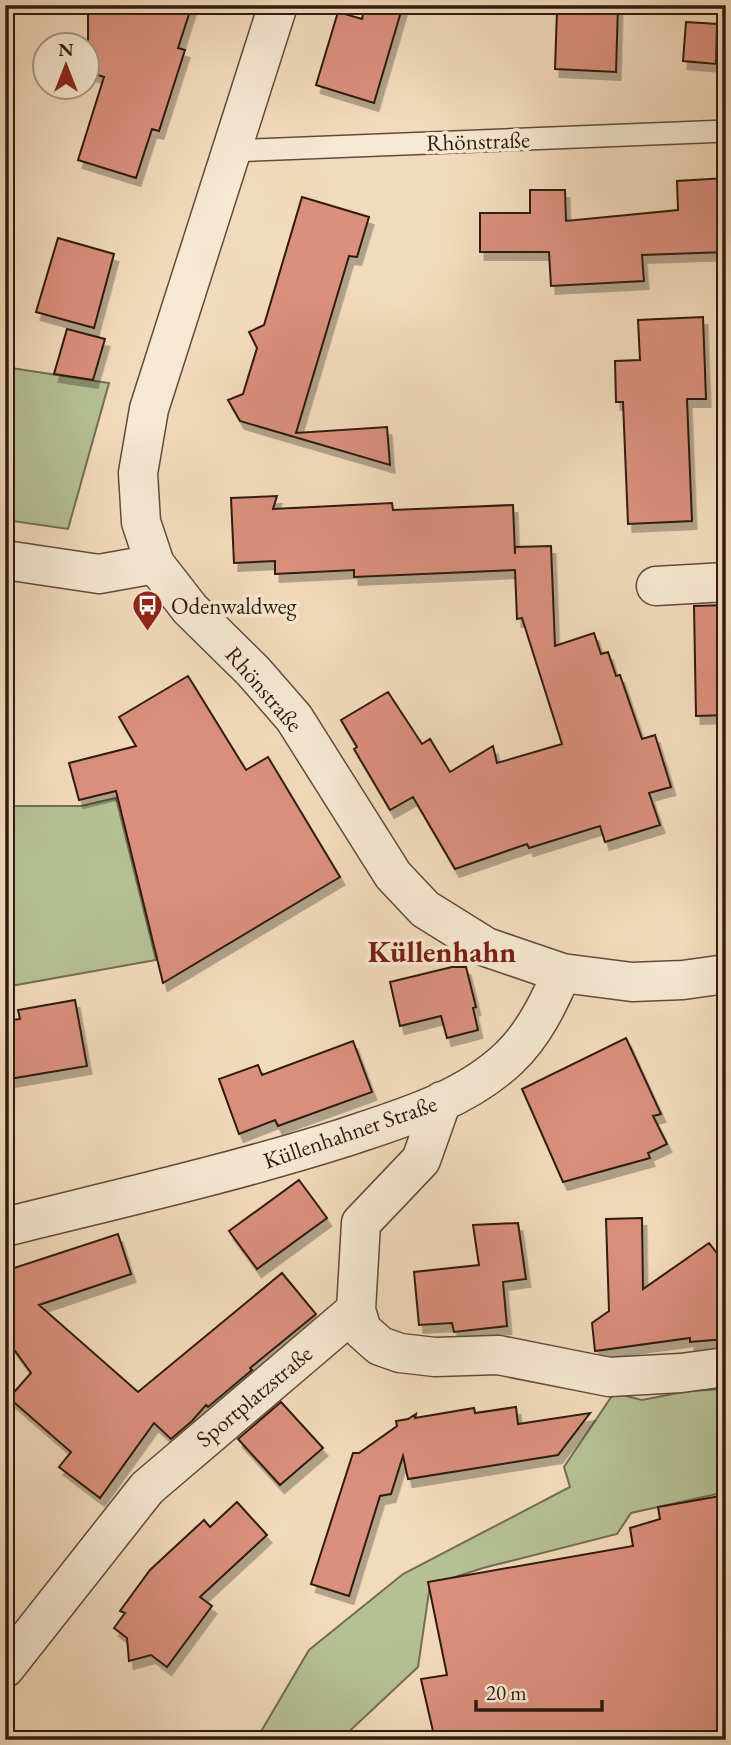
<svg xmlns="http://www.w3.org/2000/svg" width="731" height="1745" viewBox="0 0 731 1745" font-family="'EB Garamond',serif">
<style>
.green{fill:#b5c195;stroke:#726e53;stroke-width:2}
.building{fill:#da907d;stroke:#2f1b11;stroke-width:2;filter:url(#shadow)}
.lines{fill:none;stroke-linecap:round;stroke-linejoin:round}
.service-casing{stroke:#604b3c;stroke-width:24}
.minor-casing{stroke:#604b3c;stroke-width:41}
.tertiary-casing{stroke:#604b3c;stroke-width:41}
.service{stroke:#f7e8d3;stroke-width:21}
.minor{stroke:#f7e8d3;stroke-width:38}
.tertiary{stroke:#f7e8d3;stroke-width:38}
.labels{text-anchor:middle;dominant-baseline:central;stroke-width:7;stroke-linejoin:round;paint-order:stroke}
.street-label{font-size:23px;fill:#2f1b11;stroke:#f7e8d3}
.poi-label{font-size:23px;fill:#2f1b11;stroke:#f7e8d3;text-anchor:start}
.district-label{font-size:30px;font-weight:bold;fill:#7a1f14;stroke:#f7e8d3}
</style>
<defs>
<filter id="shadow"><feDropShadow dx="4.5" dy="8" stdDeviation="0" flood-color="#0004"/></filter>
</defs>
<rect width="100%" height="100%" fill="#f2dbbc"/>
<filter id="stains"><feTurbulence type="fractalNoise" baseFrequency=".00286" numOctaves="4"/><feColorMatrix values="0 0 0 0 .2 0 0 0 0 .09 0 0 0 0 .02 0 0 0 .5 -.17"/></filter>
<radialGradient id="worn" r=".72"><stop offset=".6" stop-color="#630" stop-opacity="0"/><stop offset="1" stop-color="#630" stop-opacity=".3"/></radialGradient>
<path class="green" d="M5 367 109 383 68 529 5 520Z
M116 798 156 960 5 987V806H81Z
M726 1389V1492L631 1513 617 1534 483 1568 430 1585 418 1667 340 1740H256L309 1650 403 1574 570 1487 564 1467 614 1393 642 1400 688 1391Z"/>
<path class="building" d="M88 5H192L178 48 185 50 159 131 152 129 136 178 78 160 104 77 88 72Z
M365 5H403L374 103 316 85 338 12 362 19Z
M583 5H618L616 72 555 69 557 10H583Z
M686 22 717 24 716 64 683 61Z
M726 178V252L642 255 644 281 551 286 549 252H480V213H530V190H565L566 221 678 210 677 181Z
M302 197 369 217 357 257 349 256 296 433 387 427 390 465 240 421 228 400 243 394 257 348 249 332 264 325Z
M58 238 114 254 94 328 36 312Z
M703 317 706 399H687L692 521 628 524 623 402H616L615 361 640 360 638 320Z
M67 329 105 339 93 380 54 374Z
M277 496 273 509 392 503 393 510 513 505 515 554V547L551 546 555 646 594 633 601 654 608 652 616 676 620 675 642 739 655 735 671 787 649 793 660 825 605 842 600 826 529 848 527 844 455 869 413 797 390 810 354 749 357 747 341 720 388 692 422 744 430 739 450 772 493 746 497 763 562 744 522 618 517 619 515 570 354 577V570L275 574V561L234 563 231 498Z
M726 605V715L696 716 694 606Z
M188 676 246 770 268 757 340 877 163 983 116 791 79 800 69 763 136 746 119 717Z
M452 967H466L476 1007 473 1008 478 1030 447 1038 441 1016 400 1026 390 982Z
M75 1000 87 1066 9 1079 5 1061V1021L20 1019 18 1010Z
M626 1038 661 1114 653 1116 667 1144 648 1153 650 1158 563 1182 522 1089Z
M353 1041 372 1092 278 1126 275 1120 239 1134 219 1079 258 1065 262 1075Z
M299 1180 327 1218 257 1269 229 1231Z
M642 1218 643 1289 709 1243 726 1265V1339L690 1342V1338L595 1351 592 1323 609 1311 606 1219Z
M518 1223 526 1279 503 1282 507 1326 454 1332 452 1323 419 1325 414 1272 479 1265 473 1225Z
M118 1234 131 1274 39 1305 138 1392 282 1273 316 1314 250 1368 252 1370 208 1407 206 1405 192 1421 171 1439 154 1423 100 1498 59 1467 71 1452 9 1398 31 1373 5 1337V1271Z
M281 1402 323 1448 280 1485 238 1439Z
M516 1407 518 1424 590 1413 558 1455 408 1479 403 1456 391 1494 380 1496 349 1596 311 1584 353 1453H359L397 1426 396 1421 408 1419 416 1414 415 1418 474 1408 475 1413Z
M726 1495V1740H435L421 1679 447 1675 428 1582 633 1546 630 1528 660 1519 658 1507Z
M237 1502 267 1535 200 1597 212 1606 167 1667 151 1655 129 1661 127 1638 114 1628 125 1613 120 1611 150 1570 204 1520 210 1527Z"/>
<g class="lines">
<defs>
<path id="service" d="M230 151 726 131"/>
<path id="minor" d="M5 560 99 574 155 564
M656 586 726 582
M5 1227C118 1199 232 1173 343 1138 400 1119 464 1101 509 1058 534 1034 548 1004 562 973
M356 1310 362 1330 380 1346 400 1353 435 1357 498 1355 609 1377 681 1373 726 1367
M5 1668 147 1488 356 1310 361 1223 421 1160 442 1101"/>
<path id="tertiary" d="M278 5 149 409 138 473 141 522 155 564 190 609 253 671 294 718 393 875 425 909 486 947 562 973 632 982 683 980 726 974"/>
</defs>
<use href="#service" class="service-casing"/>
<use href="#minor" class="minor-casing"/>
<use href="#tertiary" class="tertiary-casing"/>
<use href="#service" class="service"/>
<use href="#minor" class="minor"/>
<use href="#tertiary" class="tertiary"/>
</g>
<defs>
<symbol id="bus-pin" viewBox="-11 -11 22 30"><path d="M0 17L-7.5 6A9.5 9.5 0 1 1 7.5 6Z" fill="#8f2418" stroke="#f7e8d3"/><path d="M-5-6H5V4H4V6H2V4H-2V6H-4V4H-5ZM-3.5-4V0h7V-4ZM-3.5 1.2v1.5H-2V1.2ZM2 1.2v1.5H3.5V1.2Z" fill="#fff"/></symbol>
</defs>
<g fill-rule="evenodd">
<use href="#bus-pin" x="130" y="588" width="35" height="47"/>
</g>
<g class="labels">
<g class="street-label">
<text transform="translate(478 141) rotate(-2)">Rhönstraße</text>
<text transform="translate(264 689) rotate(49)">Rhönstraße</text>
<text transform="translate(350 1132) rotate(-19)">Küllenhahner Straße</text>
<text transform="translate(254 1396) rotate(-40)">Sportplatzstraße</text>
</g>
<g class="poi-label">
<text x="171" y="606">Odenwaldweg</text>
</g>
<g class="district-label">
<text x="442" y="951">Küllenhahn</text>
</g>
</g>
<rect width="731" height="1745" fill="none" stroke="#f2dbbc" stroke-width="28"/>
<rect x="7" y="7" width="717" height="1731" fill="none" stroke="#2f1b11" stroke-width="3.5"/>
<rect x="14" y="14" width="703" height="1717" fill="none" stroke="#2f1b11" stroke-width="2"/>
<g transform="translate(66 66)"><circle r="33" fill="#f7e8d3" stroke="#a79685" stroke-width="2"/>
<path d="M0-5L12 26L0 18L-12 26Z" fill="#8f2418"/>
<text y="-10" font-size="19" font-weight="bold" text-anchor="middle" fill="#2f1b11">N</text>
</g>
<path d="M476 1700v10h126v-10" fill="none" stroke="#2f1b11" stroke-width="3.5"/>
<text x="486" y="1700" font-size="21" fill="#2f1b11" stroke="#f7e8d3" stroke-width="5" paint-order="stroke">20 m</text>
<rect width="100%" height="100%" filter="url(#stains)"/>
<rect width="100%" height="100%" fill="url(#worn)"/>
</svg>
